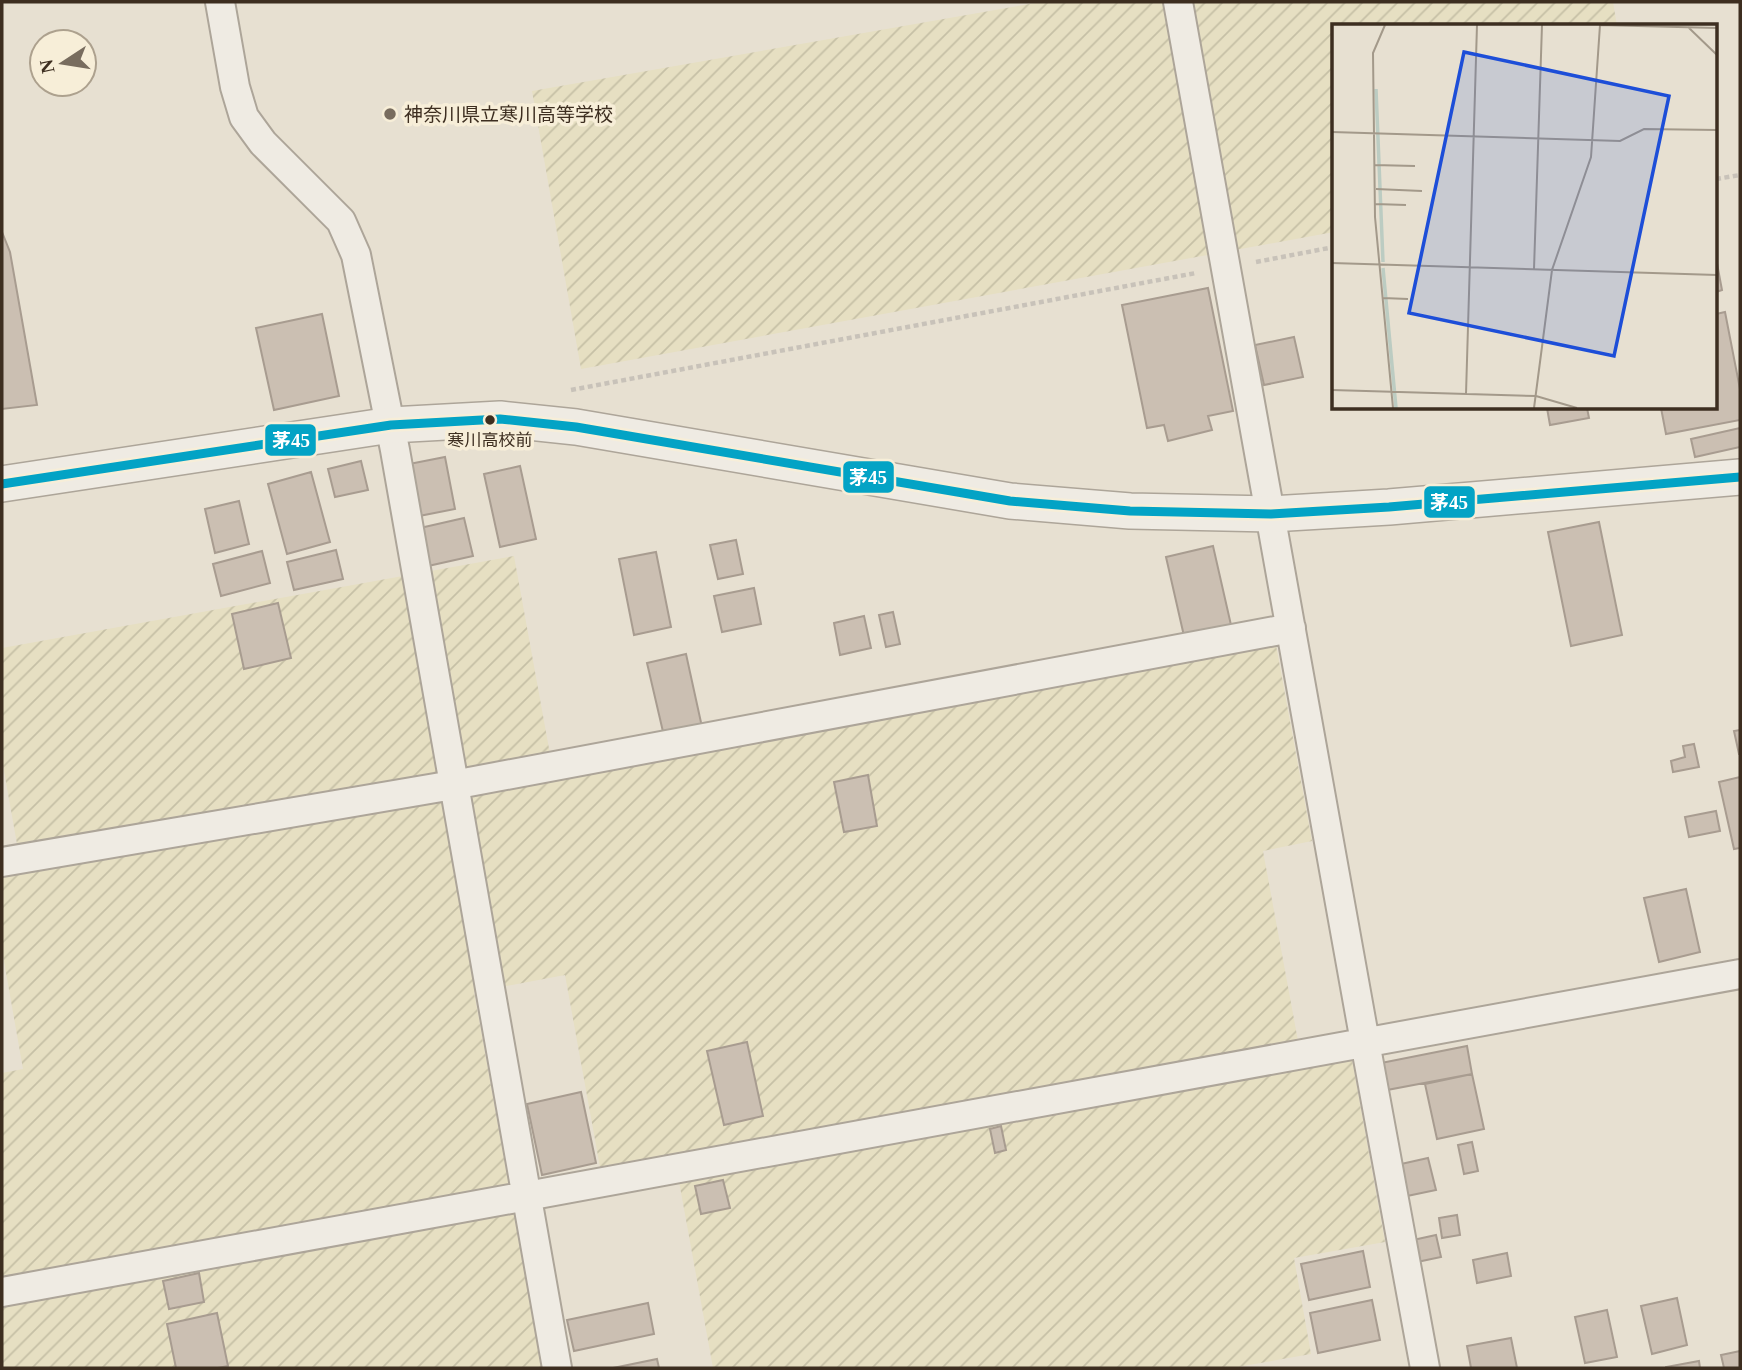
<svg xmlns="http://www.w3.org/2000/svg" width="1742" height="1370" viewBox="0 0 1742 1370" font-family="'Times New Roman','Noto Sans JP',serif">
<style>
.farmland{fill:url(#farmland-furrows)}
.building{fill:#cbbfb2;stroke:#a89c90;stroke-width:2}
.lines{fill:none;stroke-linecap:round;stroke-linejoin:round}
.minor-casing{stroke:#ada599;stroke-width:32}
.tertiary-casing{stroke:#ada599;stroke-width:38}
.path{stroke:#c8c2b9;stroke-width:4.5;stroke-dasharray:5 3.5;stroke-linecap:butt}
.minor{stroke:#efebe3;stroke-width:28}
.tertiary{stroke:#efebe3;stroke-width:35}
.bus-1-casing{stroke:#f7eed8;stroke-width:14}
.bus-1{stroke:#03a3c5;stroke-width:9}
.poi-dot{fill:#786c5e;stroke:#f7eed8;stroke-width:2.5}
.bus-dot{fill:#3d2e20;stroke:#f7eed8;stroke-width:2.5}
.labels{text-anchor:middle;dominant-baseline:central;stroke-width:7;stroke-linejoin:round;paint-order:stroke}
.bus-label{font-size:17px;fill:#3d2e20;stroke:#f7eed8}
.poi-label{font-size:19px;fill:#3d2e20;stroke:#f7eed8;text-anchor:start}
.inset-river{fill:none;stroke:#bcccc2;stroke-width:3.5}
.inset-road{fill:none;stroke:#a3998a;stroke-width:2}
.view{fill:#1d4ed8;fill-opacity:0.15;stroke:#1d4ed8;stroke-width:3.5}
.inset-edge{fill:none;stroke:#3d2e20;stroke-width:3.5}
.line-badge{stroke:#f7eed8;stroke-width:2.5}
.badge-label{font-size:19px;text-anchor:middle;font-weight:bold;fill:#fff}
</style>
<defs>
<pattern id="farmland-furrows" width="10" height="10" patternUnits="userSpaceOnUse" patternTransform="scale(1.75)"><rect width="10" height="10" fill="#e6dfc2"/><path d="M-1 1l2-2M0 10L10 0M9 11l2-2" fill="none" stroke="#c6c0a6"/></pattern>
</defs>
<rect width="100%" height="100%" fill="#e7e0d1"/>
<path class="farmland" d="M1041 2H1613L1617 26H1334V232L581 369 532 91Z
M514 556 554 776 1276 645 1312 841 1263 851 1303 1068 1352 1060 1385 1242 1294 1258 1311 1354 1232 1368H713L674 1154 600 1167 565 975 474 992 542 1368H2V1073L23 1069 2 950V877L22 872 2 760V648Z"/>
<path class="building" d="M2 232 10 252 37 405 2 409Z
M1716 258 1722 290 1716 292Z
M1208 288 1233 411 1208 416 1212 430 1168 441 1164 425 1147 428 1122 305Z
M1725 312 1740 389V420L1666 434 1661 408H1716V314Z
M322 314 339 396 274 410 256 328Z
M1294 337 1303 377 1264 385 1255 345Z
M1547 408H1587L1589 418 1550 425Z
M1740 428V447L1695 457 1691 439Z
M445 457 455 509 414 517 404 465Z
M361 461 368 490 335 497 328 469Z
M520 466 536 539 500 547 484 474Z
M311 472 330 542 287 554 268 484Z
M239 501 249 544 215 553 205 509Z
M464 518 473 556 428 566 420 528Z
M1599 522 1622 635 1571 646 1548 532Z
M736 540 743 574 718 579 710 545Z
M1213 546 1231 625 1184 636 1166 557Z
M336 550 343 579 294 590 287 562Z
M262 551 270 583 221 596 213 564Z
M656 552 671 627 634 635 619 559Z
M754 588 761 624 722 632 714 596Z
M278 603 291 658 244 669 232 614Z
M893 612 900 644 886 647 879 615Z
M864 616 871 648 840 655 834 623Z
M686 654 702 727 664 736 647 663Z
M1740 730V754H1739L1734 731Z
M1694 744 1699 767 1673 772 1671 761 1685 757 1683 746Z
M868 775 877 826 844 832 834 782Z
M1740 777V848L1734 849 1719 782Z
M1716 811 1720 831 1689 837 1685 817Z
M1686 889 1700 952 1659 962 1644 898Z
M747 1042 763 1116 724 1125 707 1051Z
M1467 1046 1472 1074 1387 1090 1381 1063Z
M1472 1074 1484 1129 1437 1139 1425 1084Z
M581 1092 596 1163 542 1175 527 1104Z
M1001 1126 1006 1150 995 1153 990 1129Z
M1472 1142 1478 1171 1464 1174 1458 1145Z
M1428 1158 1436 1190 1407 1196 1401 1164Z
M723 1180 730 1208 701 1214 695 1186Z
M1457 1215 1460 1235 1442 1238 1439 1218Z
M1436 1235 1441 1257 1417 1262 1413 1240Z
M1363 1251 1370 1287 1309 1300 1301 1264Z
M1507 1253 1511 1276 1477 1283 1473 1260Z
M199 1273 204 1302 169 1309 163 1281Z
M1677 1298 1687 1345 1652 1354 1641 1306Z
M1372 1300 1380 1340 1318 1353 1310 1313Z
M648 1303 654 1334 574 1351 567 1320Z
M1607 1310 1617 1357 1585 1363 1575 1317Z
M217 1313 228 1366 218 1368H176L167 1324Z
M1511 1338 1517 1368H1471L1467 1346Z
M1740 1351V1368H1724L1721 1355Z
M657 1359 659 1368H613Z
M1699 1361 1700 1368H1666V1367Z"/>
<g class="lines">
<defs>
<path id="minor" d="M220 2 235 87 244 117 263 143 341 221 356 255 395 450 557 1368
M1178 2 1365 1042 1425 1368
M2 862 453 785 1291 628
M2 1292 1740 974"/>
<path id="tertiary" d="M2 484 391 425 500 419 576 427 1010 501 1130 511 1271 514 1389 507 1740 477"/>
</defs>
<use href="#minor" class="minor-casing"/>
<use href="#tertiary" class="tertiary-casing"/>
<path class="path" d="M1716 179 1740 175
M1256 262 1334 247
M571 390 1196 273"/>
<use href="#minor" class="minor"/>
<use href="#tertiary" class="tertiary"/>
<defs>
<path id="bus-1" d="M2 484 391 425 500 419 576 427 1010 501 1130 511 1271 514 1389 507 1740 477"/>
</defs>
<use href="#bus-1" class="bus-1-casing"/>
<use href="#bus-1" class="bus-1"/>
</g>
<circle class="poi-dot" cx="390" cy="114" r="7"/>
<circle class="bus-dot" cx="490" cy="420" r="6"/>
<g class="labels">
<g class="bus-label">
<text x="490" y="440">寒川高校前</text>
</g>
<g class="poi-label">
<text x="404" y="114">神奈川県立寒川高等学校</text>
</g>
</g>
<g transform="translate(1332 24)">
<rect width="385" height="385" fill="#e7e0d1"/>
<path class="inset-river" d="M44 65 51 238M51 244 64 384"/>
<path class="inset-road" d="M53 1 41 29 43 193 61 384M267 1 385 4M356 3 385 31M0 108 288 117 312 105 385 106M42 141 83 142M44 165 90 167M43 180 74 181M0 239 385 251M202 245 210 1M51 274 76 275M0 366 204 372 245 384M134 370 145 1M202 384 220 246 259 133 268 1"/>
<path class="view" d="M132 28 337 72 282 332 77 289Z"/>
<rect width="385" height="385" class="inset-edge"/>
</g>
<g class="line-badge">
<rect x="264" y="423" width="53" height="34" rx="7" fill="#03a3c5"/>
<rect x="842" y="460" width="53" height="34" rx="7" fill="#03a3c5"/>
<rect x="1423" y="485" width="53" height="34" rx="7" fill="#03a3c5"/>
</g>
<g class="badge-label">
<text x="291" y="447">茅45</text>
<text x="868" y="484">茅45</text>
<text x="1449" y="509">茅45</text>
</g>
<rect width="1742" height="1370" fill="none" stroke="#3d2e20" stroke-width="7"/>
<g transform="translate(63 63) rotate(258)"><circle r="33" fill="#f7eed8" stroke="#ada18e" stroke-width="2"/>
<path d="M0-5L12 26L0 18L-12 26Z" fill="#786c5e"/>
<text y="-10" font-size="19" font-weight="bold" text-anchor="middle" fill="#3d2e20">N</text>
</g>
</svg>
